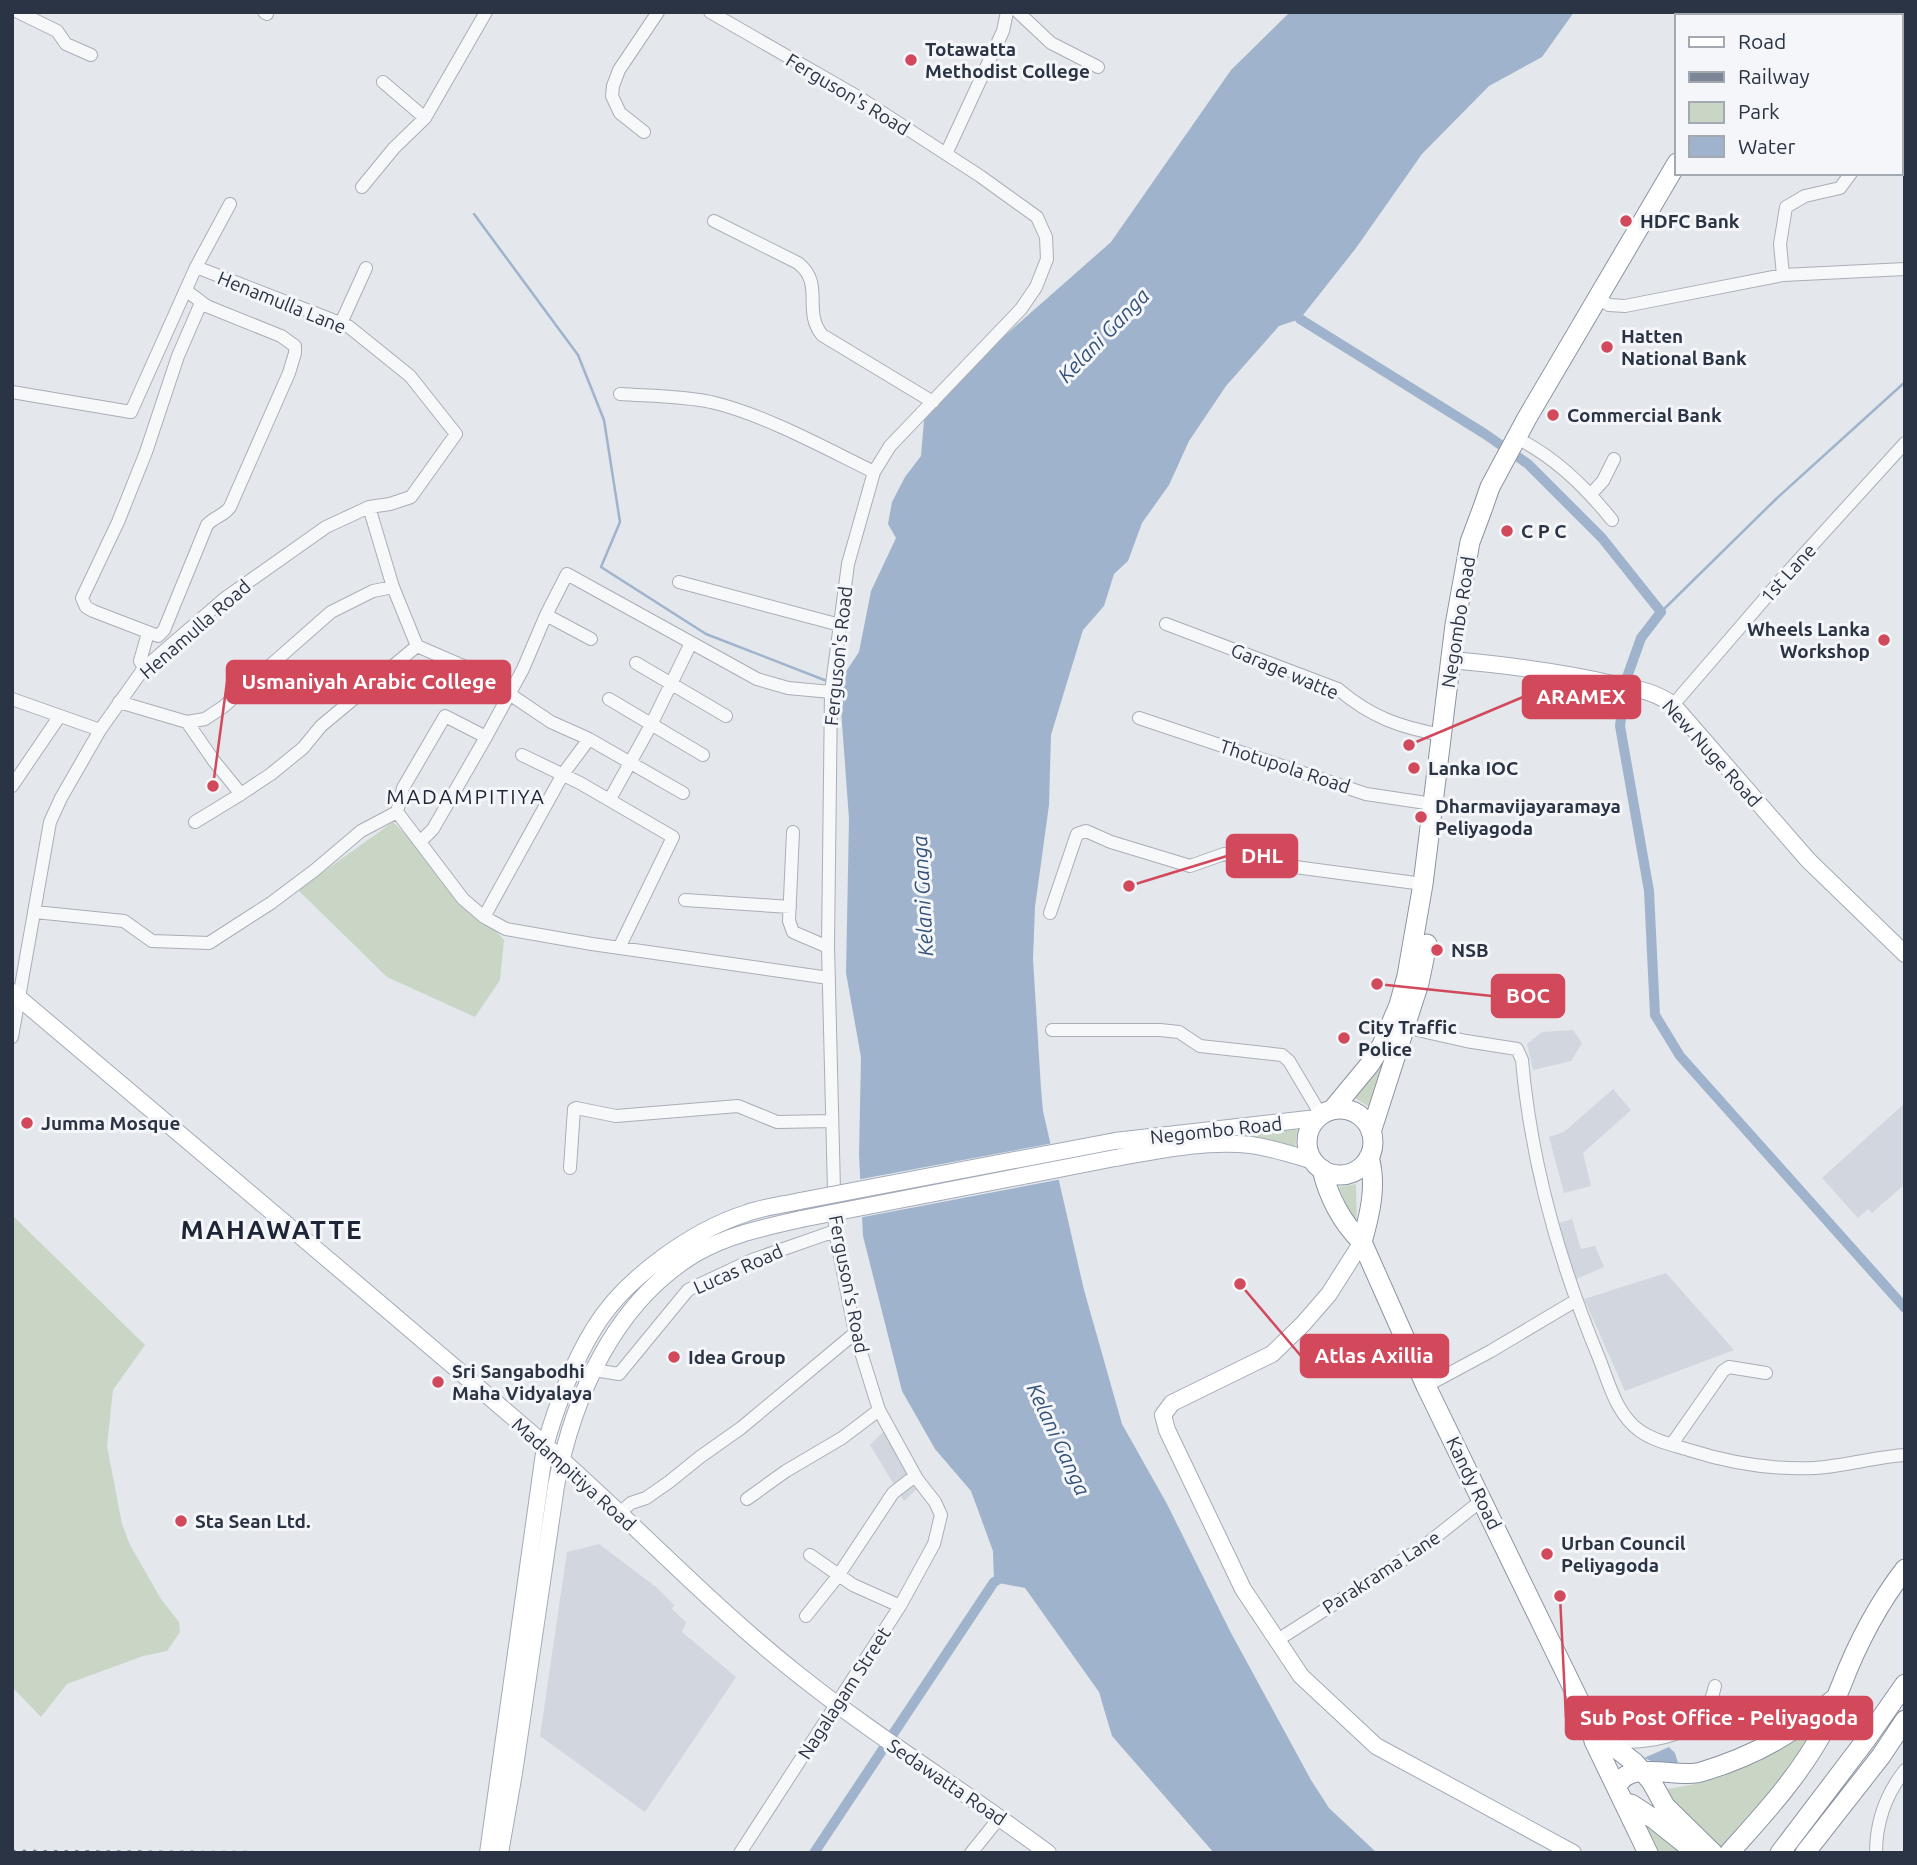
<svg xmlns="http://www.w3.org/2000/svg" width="1917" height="1865" viewBox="0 0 1917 1865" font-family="Ubuntu,sans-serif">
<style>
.built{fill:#d2d6de}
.green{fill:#c9d6c5}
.water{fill:#9fb4cc}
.pier{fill:#e4e7ec}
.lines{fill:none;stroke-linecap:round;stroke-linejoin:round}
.stream{stroke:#9fb4cc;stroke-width:2.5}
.canal{stroke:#9fb4cc;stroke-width:10}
.minor-casing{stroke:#a9aeb7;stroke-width:14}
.major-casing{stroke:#a3abb8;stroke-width:18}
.highway-casing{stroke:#8b94a3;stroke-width:21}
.minor{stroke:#f7f8fa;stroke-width:12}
.major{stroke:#fff;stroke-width:16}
.highway{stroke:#fff;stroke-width:19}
.rail{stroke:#7d8696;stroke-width:2.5;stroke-dasharray:3.5 7;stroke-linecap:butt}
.major-bridge-casing{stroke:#a3abb8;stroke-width:18;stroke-linecap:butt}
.major-bridge{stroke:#fff;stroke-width:16}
.poi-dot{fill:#d1495b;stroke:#f4f6f9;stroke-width:2.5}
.labels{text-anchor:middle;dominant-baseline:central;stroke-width:6;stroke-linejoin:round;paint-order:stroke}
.poi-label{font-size:19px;font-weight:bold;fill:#2b3445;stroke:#f4f6f9;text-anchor:start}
.street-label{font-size:19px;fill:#2b3445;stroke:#f4f6f9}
.water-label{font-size:21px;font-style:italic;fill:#34527a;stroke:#f4f6f9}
.neighbourhood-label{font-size:21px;letter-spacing:2px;fill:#1d2536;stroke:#f4f6f9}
.district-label{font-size:26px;font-weight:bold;letter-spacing:2px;fill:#1d2536;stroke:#f4f6f9}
.leader{fill:none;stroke:#d1495b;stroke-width:2.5}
.callout-dot{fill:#d1495b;stroke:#f4f6f9;stroke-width:2.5}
.callout{fill:#d1495b;stroke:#d1495b;stroke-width:2.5}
.callout-label{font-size:21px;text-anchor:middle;font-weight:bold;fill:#fff}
</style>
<rect width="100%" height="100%" fill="#e4e7ec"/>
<path class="built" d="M1573 1030 1582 1043 1571 1061 1533 1070 1527 1044 1542 1032Z
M1613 1089 1631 1110 1583 1153 1591 1186 1564 1193 1549 1137 1564 1132Z
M1905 1103V1184L1872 1213 1868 1209 1858 1218 1822 1178Z
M1572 1219 1581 1249 1595 1246 1604 1267 1574 1280 1559 1223Z
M1666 1273 1734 1350 1625 1391 1584 1299Z
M890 1425 922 1484 904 1501 870 1445Z
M599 1544 656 1587 674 1605 672 1609 686 1622 682 1632 736 1677 645 1812 540 1736 567 1552Z"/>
<path class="green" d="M393 822 444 873 504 940 500 980 475 1017 387 977 298 890Z
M1386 1059 1371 1108 1353 1097Z
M1298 1127 1295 1147 1261 1138 1225 1136Z
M1356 1184 1357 1231 1339 1187Z
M12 1215 145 1345 113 1390 107 1446 122 1524 130 1545 161 1599 179 1622 180 1632 167 1651 143 1656 67 1684 41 1717 12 1687Z
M1823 1721 1805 1753 1720 1851 1671 1798 1667 1789C1732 1780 1770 1758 1823 1721Z
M1636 1814 1683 1853H1656Z"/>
<path class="water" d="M1290 12H1574L1542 57 1489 86 1422 154 1356 248 1300 319 1279 326 1226 386 1189 441 1169 485 1142 523 1128 561 1114 574 1104 606 1083 630 1051 735 1049 805 1035 907 1033 959 1041 1089 1043 1111 1084 1290 1122 1424 1167 1504 1230 1631 1311 1780 1329 1808 1377 1853H1214L1112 1736 1099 1692 1025 1588 994 1582 993 1551 971 1491 935 1449 902 1391 863 1236 859 1155 861 1057 846 973 849 819 839 682 859 652 871 591 896 538 888 524 892 502 905 477 921 456 924 420 975 362 1111 242 1231 70Z
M1669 1747 1675 1753 1678 1763H1656L1644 1758Z"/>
<path class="pier" d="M1054 1143 1062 1179 858 1218 856 1180Z"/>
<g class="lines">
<path class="stream" d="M474 214 578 355 604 420 620 522 601 567 706 634 827 681
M1661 612 1776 499 1905 382"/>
<path class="canal" d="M1300 319 1485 434 1528 464 1602 538 1661 612 1641 638 1626 680 1620 726 1649 891 1655 1015 1680 1056 1905 1308
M814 1853 994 1582 1003 1577"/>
<defs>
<path id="minor" d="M18 12 57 31 66 44 91 55
M264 12 267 14
M710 12 860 98 980 176 1037 217 1046 237 1047 259 1036 287 1021 309 890 446 874 472 848 564 831 692 828 947 835 1231 855 1333 879 1410 917 1479 935 1502 941 1515 934 1544 900 1606 740 1853
M1018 12 1051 43 1098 67
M1901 73 1905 72
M383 82 425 118
M644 132 620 113 612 96 613 86 619 70 658 12
M946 154 1003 31 1007 12
M362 187 394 148 425 118 486 12
M714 221 798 263C825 284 802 310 822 335L933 402
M1783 275 1780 244 1786 207 1805 196 1840 188 1851 173
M185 291C195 295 200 303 209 307L281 336 295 346V353L289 373 230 507C224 516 215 516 207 525L164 630 158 636 93 611 86 607 82 598 118 522 146 452 178 356 201 303
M1599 299 1609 305 1625 306 1783 275 1905 269
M341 323 366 268
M12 392 131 412 196 267 230 204
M620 394C650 396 682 396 711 402 763 414 825 448 874 472
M1526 443C1560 462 1588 490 1612 520
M1591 494 1603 481 1614 459
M369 507 393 587 417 646 477 672 551 722 589 739 683 793
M679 582 840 625
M546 615 591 639
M1166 624 1338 689C1371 717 1399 727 1442 735
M636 663 726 716
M144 668 140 661 148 633
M12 699 100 730
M609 699 703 755
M119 702 187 722 205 719 223 707 331 612 373 591 393 587
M1673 705 1786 574 1905 443
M1139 718 1366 794 1433 804
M187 722 214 761 241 794 271 774 303 748 321 726 417 646
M522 755 580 783 673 837 619 948
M12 786 59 717
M610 799 651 725 691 643
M397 812 403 788 445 716 486 737
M195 822 241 794
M793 832 789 921 793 932 828 947
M420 842 433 829 486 737 523 669 546 615 567 574 757 679 788 688 831 692
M685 900 790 907
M35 912 124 921 152 941 209 943 271 903 315 870 361 831 397 812 463 899 484 917 506 929 592 944 829 978
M1050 913 1077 834 1086 831 1111 842 1190 866 1224 854 1280 865 1423 884
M484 917 563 774 589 739
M1404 1027 1466 1041 1517 1049 1522 1060C1531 1163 1559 1262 1599 1358 1609 1383 1616 1414 1640 1431 1654 1441 1673 1445 1689 1450 1730 1463 1772 1470 1815 1468 1845 1466 1875 1457 1905 1455
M1052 1030H1160L1179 1032 1200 1046 1282 1055 1289 1061 1321 1115
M12 1037 50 822 61 798 100 730 144 668 224 599 326 527 369 507 390 504 411 497 456 434 410 376 348 326 196 267
M570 1168 574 1109 576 1108 616 1116 738 1106 777 1122 832 1121
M594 1370 619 1374 688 1290 752 1260 835 1231
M1426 1386 1491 1351 1575 1301
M1672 1444 1723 1371 1729 1367 1766 1373
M747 1499 786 1471 842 1438 879 1410
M618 1514 631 1503 646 1498 669 1482 700 1457 741 1428 855 1333
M810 1555 853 1585 900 1606
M806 1616 838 1576 893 1493 915 1476
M1276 1641 1423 1547 1482 1500
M1610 1743C1655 1741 1704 1740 1715 1686
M971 1853 1000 1817
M1876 1853C1876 1822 1886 1794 1905 1770"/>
<path id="major" d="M1451 660C1507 665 1563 672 1617 685 1638 689 1656 692 1673 705L1808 860 1905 954
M12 992C190 1143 368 1292 544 1444 629 1518 706 1601 795 1672 876 1737 965 1791 1048 1853
M1115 1141 1317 1118
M1115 1158C1160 1150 1206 1140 1251 1145 1272 1148 1293 1155 1314 1161
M1362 1242 1329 1294 1303 1324 1272 1354 1172 1403 1163 1415 1167 1430 1243 1589 1301 1676 1376 1746 1573 1853
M488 1853 545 1446C557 1404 572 1364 595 1327 625 1278 693 1230 747 1213 764 1207 782 1205 800 1201
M500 1853 514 1773 556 1486C573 1397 614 1303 695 1254 728 1235 765 1227 801 1219"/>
<path id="highway" d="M1763 16 1765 12
M1307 1142a33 33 0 1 1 66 0a33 33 0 1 1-66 0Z
M1332 1110 1370 1064 1382 1045 1399 1005 1407 976 1423 884 1455 625 1470 542 1482 510 1490 487 1527 418 1677 163
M1371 1132 1419 983 1427 944
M1322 1169C1328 1196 1342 1223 1362 1242L1426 1386 1590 1723 1594 1741 1648 1853
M1362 1242C1370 1214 1377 1185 1369 1157
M1592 1725 1609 1743 1634 1762 1651 1781 1665 1806 1713 1853
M1617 1788C1625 1758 1678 1779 1701 1772 1758 1755 1791 1734 1837 1697
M1631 1804 1654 1819 1693 1850
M1729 1853C1765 1813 1801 1774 1826 1726 1832 1713 1835 1699 1841 1686 1857 1644 1878 1604 1905 1569
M1780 1853 1865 1741 1905 1684
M1805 1853 1881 1756 1905 1720"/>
</defs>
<use href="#minor" class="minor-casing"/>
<use href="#major" class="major-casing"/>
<use href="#highway" class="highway-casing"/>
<use href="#minor" class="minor"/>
<use href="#major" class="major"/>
<use href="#highway" class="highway"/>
<path class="rail" d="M12 1851 434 1853"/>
<defs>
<path id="major-bridge" d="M800 1201 1115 1141
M801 1219 1115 1158"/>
</defs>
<use href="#major-bridge" class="major-bridge-casing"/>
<use href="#major-bridge" class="major-bridge"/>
</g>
<g class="poi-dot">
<circle cx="911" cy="60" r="7"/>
<circle cx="1626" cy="221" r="7"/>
<circle cx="1607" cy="347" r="7"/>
<circle cx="1553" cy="415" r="7"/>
<circle cx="1507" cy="531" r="7"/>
<circle cx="1884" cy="640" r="7"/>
<circle cx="1414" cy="768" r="7"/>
<circle cx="1421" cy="817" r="7"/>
<circle cx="1437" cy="950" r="7"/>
<circle cx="1344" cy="1038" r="7"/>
<circle cx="27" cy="1123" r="7"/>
<circle cx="674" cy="1357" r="7"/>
<circle cx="438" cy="1382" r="7"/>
<circle cx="181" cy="1521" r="7"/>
<circle cx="1547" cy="1554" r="7"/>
</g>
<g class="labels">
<g class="poi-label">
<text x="925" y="49">Totawatta<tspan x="925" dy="22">Methodist College</tspan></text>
<text x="1640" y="221">HDFC Bank</text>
<text x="1621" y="336">Hatten<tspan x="1621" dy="22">National Bank</tspan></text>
<text x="1567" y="415">Commercial Bank</text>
<text x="1521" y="531">C P C</text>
<text x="1870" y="629" text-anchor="end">Wheels Lanka<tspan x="1870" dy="22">Workshop</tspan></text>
<text x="1428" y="768">Lanka IOC</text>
<text x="1435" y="806">Dharmavijayaramaya<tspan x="1435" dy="22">Peliyagoda</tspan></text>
<text x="1451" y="950">NSB</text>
<text x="1358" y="1027">City Traffic<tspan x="1358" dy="22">Police</tspan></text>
<text x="41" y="1123">Jumma Mosque</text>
<text x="688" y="1357">Idea Group</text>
<text x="452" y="1371">Sri Sangabodhi<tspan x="452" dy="22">Maha Vidyalaya</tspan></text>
<text x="195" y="1521">Sta Sean Ltd.</text>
<text x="1561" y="1543">Urban Council<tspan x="1561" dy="22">Peliyagoda</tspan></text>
</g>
<g class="street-label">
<text transform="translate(848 94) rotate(31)">Ferguson's Road</text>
<text transform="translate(282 302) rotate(22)">Henamulla Lane</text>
<text transform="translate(1788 573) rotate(-48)">1st Lane</text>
<text transform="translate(1458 622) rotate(-81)">Negombo Road</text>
<text transform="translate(195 629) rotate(-41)">Henamulla Road</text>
<text transform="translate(838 656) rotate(-84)">Ferguson's Road</text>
<text transform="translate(1285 671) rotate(23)">Garage watte</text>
<text transform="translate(1712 753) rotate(48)">New Nuge Road</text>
<text transform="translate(1285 766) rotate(18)">Thotupola Road</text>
<text transform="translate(1216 1130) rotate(-6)">Negombo Road</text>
<text transform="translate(738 1269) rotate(-24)">Lucas Road</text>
<text transform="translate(849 1284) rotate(79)">Ferguson's Road</text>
<text transform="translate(574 1474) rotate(42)">Madampitiya Road</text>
<text transform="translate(1474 1483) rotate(64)">Kandy Road</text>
<text transform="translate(1381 1572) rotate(-33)">Parakrama Lane</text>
<text transform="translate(844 1693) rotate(-57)">Nagalagam Street</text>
<text transform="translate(947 1782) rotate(34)">Sedawatta Road</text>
</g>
<g class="water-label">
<text transform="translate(1103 335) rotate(-46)">Kelani Ganga</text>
<text transform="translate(922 896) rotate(-93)">Kelani Ganga</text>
<text transform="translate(1059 1439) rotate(65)">Kelani Ganga</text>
</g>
<g class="neighbourhood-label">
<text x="466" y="796">MADAMPITIYA</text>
</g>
<g class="district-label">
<text x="272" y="1229">MAHAWATTE</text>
</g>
</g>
<path class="leader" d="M213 786L227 682M1409 745L1523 697M1129 886L1227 856M1377 984L1492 996M1240 1284L1301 1356M1560 1596L1566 1718"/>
<g class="callout-dot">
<circle cx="213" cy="786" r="7"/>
<circle cx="1409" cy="745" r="7"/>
<circle cx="1129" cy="886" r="7"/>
<circle cx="1377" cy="984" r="7"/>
<circle cx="1240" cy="1284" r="7"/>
<circle cx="1560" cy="1596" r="7"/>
</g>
<g class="callout">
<rect x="227" y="661" width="283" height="42" rx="7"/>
<rect x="1523" y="676" width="117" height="42" rx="7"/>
<rect x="1227" y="835" width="70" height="42" rx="7"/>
<rect x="1492" y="975" width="72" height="42" rx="7"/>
<rect x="1301" y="1335" width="147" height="42" rx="7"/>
<rect x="1566" y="1697" width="306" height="42" rx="7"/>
</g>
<g class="callout-label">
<text x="369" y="689">Usmaniyah Arabic College</text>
<text x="1581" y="704">ARAMEX</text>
<text x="1262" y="863">DHL</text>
<text x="1528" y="1003">BOC</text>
<text x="1374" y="1363">Atlas Axillia</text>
<text x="1719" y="1725">Sub Post Office - Peliyagoda</text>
</g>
<rect width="1917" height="1865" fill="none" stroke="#2b3445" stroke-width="28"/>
<rect x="1675" y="14" width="228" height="161" fill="#f4f6f9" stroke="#a4a8b1" stroke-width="2"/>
<rect x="1689" y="37" width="35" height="10" fill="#ffffff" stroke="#a4a8b1" stroke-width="2"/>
<text x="1738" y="49" font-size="21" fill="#2b3445">Road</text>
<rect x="1689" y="72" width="35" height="10" fill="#7d8696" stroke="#a4a8b1" stroke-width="2"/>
<text x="1738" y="84" font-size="21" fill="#2b3445">Railway</text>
<rect x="1689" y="102" width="35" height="21" fill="#c9d6c5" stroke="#a4a8b1" stroke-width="2"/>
<text x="1738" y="119" font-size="21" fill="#2b3445">Park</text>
<rect x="1689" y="136" width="35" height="21" fill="#9fb4cc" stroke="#a4a8b1" stroke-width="2"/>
<text x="1738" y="154" font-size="21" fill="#2b3445">Water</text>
</svg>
